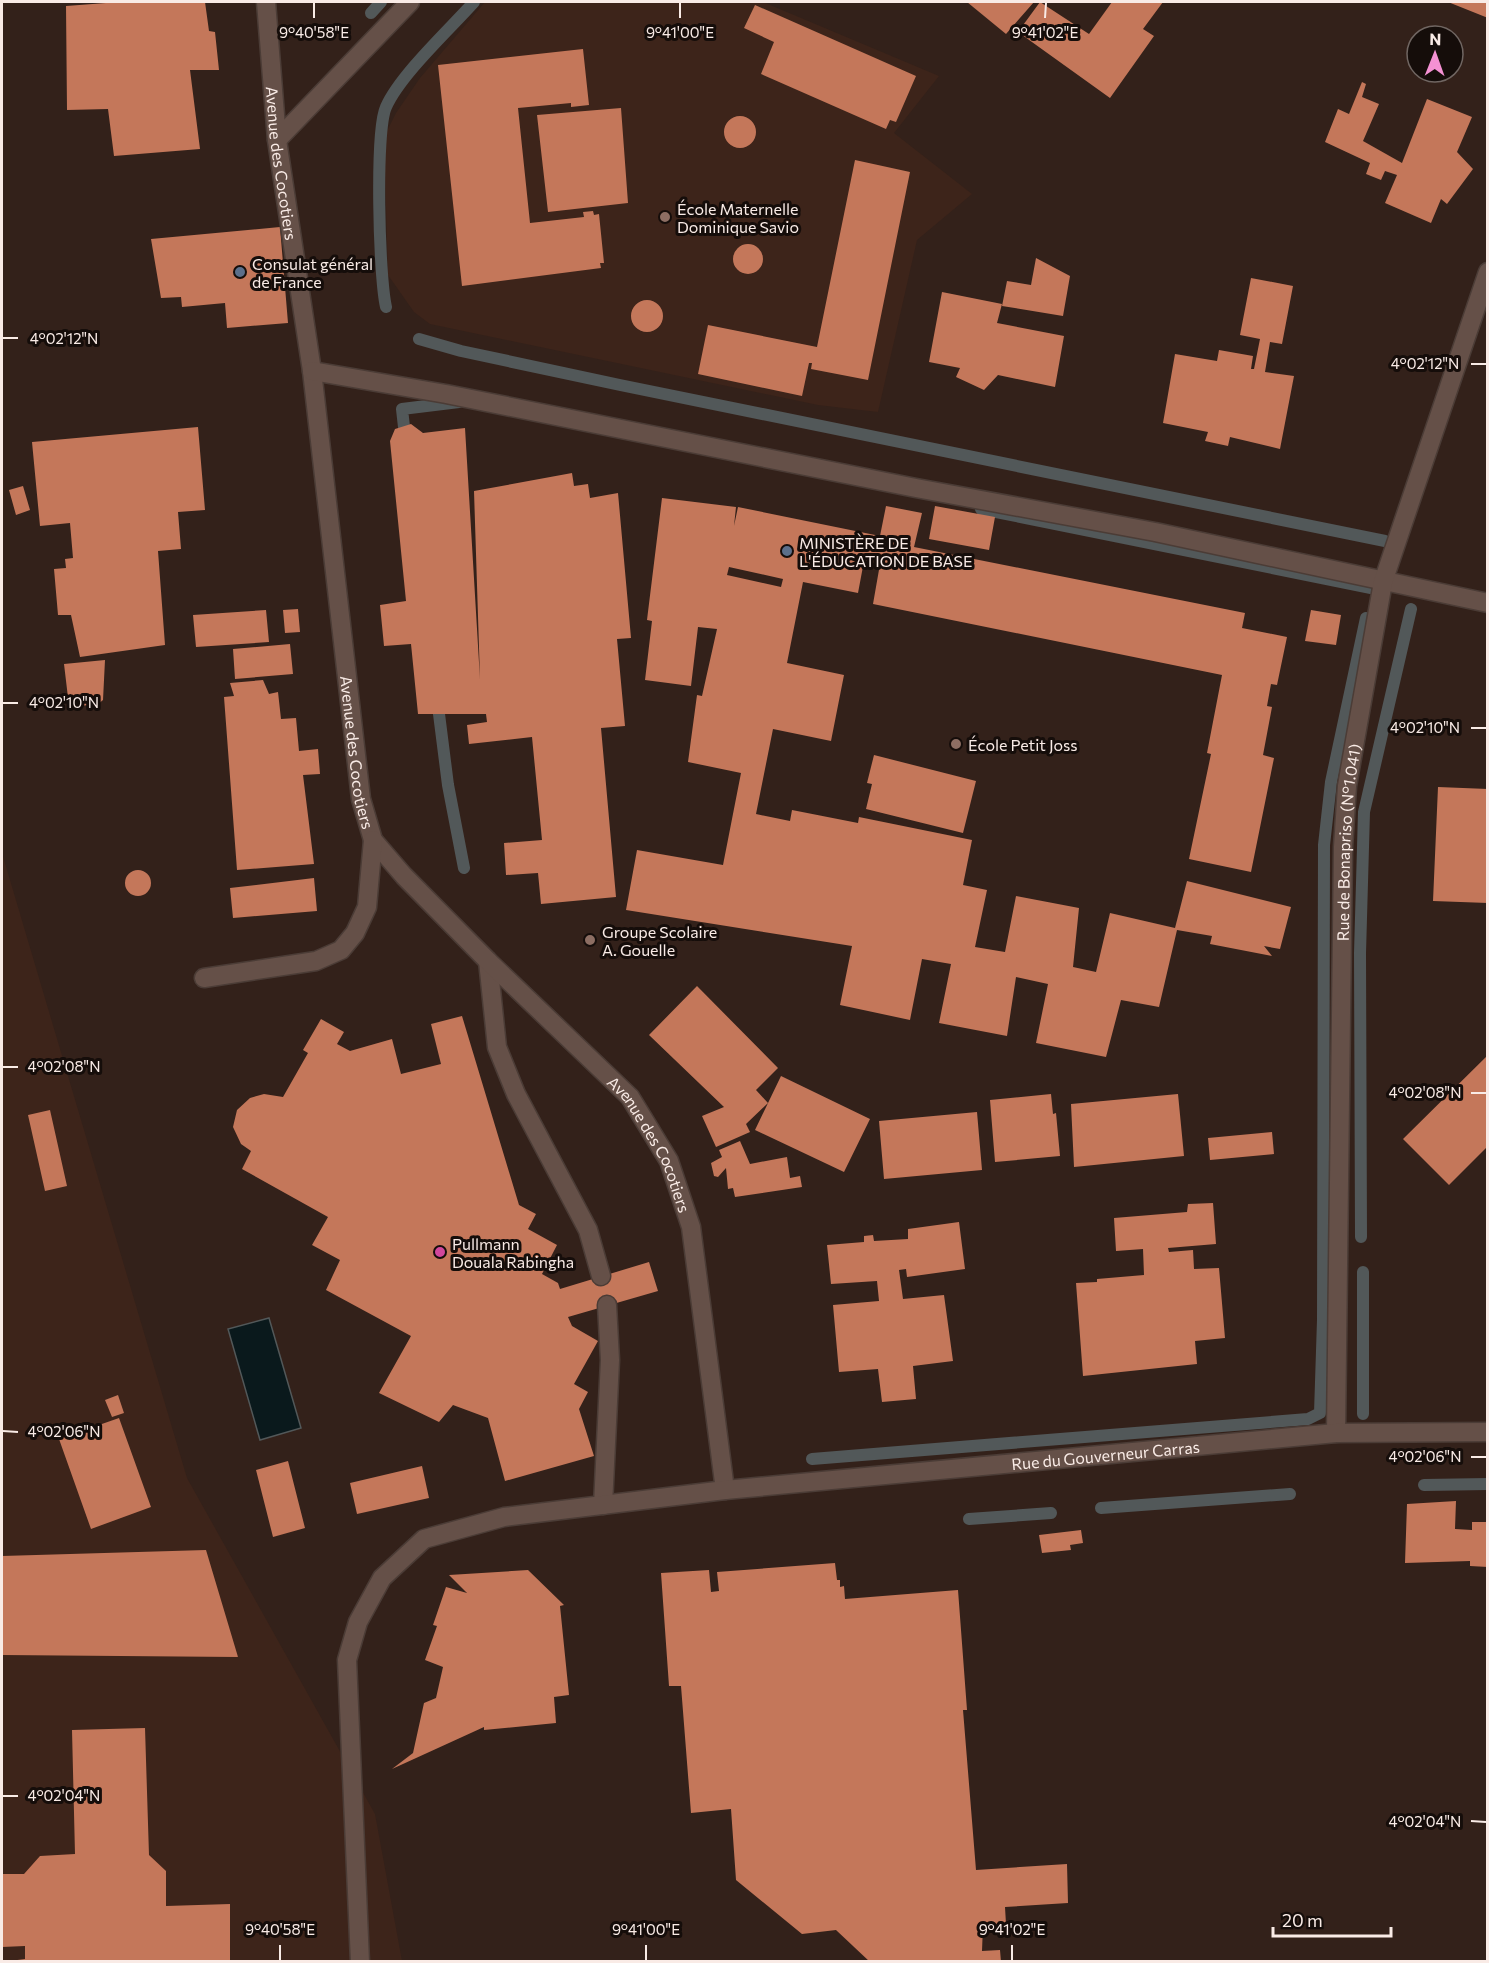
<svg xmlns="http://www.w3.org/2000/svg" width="1489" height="1963" viewBox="0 0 1489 1963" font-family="Commissioner,sans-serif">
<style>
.built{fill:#3d241a}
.water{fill:#0a191c;stroke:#525859;stroke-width:1.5}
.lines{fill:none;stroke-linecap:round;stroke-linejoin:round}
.stream{stroke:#525859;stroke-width:12}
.building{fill:#c4775a;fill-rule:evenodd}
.lane-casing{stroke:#4b3c36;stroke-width:21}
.street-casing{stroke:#4b3c36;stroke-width:21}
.lane{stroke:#655048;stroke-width:18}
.street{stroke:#655048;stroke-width:18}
.ticks{fill:none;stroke:#f9ebe6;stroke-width:2}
.education-dot{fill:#8d6e63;stroke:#150d0a;stroke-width:2}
.service-dot{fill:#5c6f8a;stroke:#150d0a;stroke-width:2}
.hotel-dot{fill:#d1479c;stroke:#150d0a;stroke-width:2}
.labels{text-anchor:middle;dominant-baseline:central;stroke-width:6;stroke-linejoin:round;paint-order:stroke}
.street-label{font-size:16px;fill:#f9ebe6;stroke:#150d0a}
.poi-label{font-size:16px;fill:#f9ebe6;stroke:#150d0a;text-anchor:start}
.ticks-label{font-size:15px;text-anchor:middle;fill:#f9ebe6;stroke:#150d0a;stroke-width:6;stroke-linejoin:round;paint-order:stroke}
</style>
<rect width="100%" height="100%" fill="#33211a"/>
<path class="built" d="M485 2H763L939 76 894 133 972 194 917 240 878 412 818 405 430 324 414 312 388 275 384 137 396 113 420 78Z
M2 853 187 1478 375 1814 402 1961H2Z"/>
<path class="water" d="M269 1318 301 1428 260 1440 228 1329Z"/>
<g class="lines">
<path class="stream" d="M371 13 381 2
M386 307C379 277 375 131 386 107 400 75 450 29 474 2
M419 339 461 351 620 385 1385 541
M405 436 402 409 459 402
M981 509 1371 588
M439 714 448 785 464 868
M1361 1237 1360 953 1364 812 1411 609
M1363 1272V1414
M812 1459 1308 1419 1320 1413 1323 1320 1324 845 1331 782 1366 618
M1424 1485 1488 1484
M1101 1508 1290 1494
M969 1519 1051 1513"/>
</g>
<path class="building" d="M119 2H205L209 31 215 32 219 70H190L200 149 114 156 108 109 67 110 66 6Z
M967 2H1034L1006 34Z
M1040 2 1089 34 1112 2H1163L1143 29 1154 36 1110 98 1018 32Z
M1448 2H1488V18Z
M755 5 916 76 896 122 890 120 886 129 761 74 774 42 744 28Z
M583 49 589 105 571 107V103L518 108 530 223 584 217 583 212 593 211 594 215 599 214 604 263H600L601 268 462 286 438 65Z
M1362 82 1366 84 1362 97 1379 104 1363 141 1402 163 1427 99 1472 117 1457 152 1473 169 1447 204 1441 199 1431 223 1385 203 1397 175 1385 171 1381 180 1366 174 1370 163 1325 142 1338 109 1349 114Z
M621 108 628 203 548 212 537 115Z
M724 132a16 16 0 1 1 32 0a16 16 0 1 1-32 0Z
M855 160 910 172 868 380 811 369 812 363H809L802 396 698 374 708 325 817 347Z
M280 227 288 323 227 328 225 303 182 307 181 297 161 298 151 239Z
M733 259a15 15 0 1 1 30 0a15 15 0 1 1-30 0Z
M1036 258 1070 276 1063 316 1002 306 1007 281 1031 285Z
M1251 278 1293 286 1282 344 1270 342 1265 372 1294 376 1280 449 1230 437 1228 446 1205 441 1208 432 1163 423 1175 354 1217 361 1219 350 1253 356 1251 369H1254L1260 339 1240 335Z
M942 292 1002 304 997 323 1064 336 1055 387 998 375 984 390 956 377 960 368 929 362Z
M631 316a16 16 0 1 1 32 0a16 16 0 1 1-32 0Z
M411 424 423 433 465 428 480 679 474 491 572 473 574 486 588 484 590 498 618 493 631 638 617 639 625 726 601 728 616 897 541 904 538 873 506 875 504 843 542 840 532 737 469 744 467 725 487 722 486 714H418L411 644 384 646 380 605 406 601 390 441 395 429Z
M198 427 205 510 178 512 181 549 158 551 165 645 80 657 71 615H58L54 569 66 568 65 559 73 558 70 523 40 526 32 442Z
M23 486 30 510 16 515 9 490Z
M662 498 736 507 734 526 738 507 880 536 886 506 922 513 914 547 1245 613 1242 628 1287 637 1277 685 1271 684 1267 706 1272 707 1263 755 1274 758 1251 872 1189 859 1211 754 1207 753 1222 675 873 604 880 564 864 561 858 593 803 582 787 663 844 675 831 741 773 729 756 814 790 821 792 810 858 823 859 817 972 840 963 885 987 890 975 947 1005 952 1016 896 1079 908 1073 967 1096 972 1110 913 1175 928 1187 881 1291 907 1280 949 1264 946 1272 956 1210 944 1212 936 1177 930 1159 1007 1121 1000 1106 1057 1036 1043 1048 984 1016 977 1007 1036 939 1023 951 964 922 959 910 1020 840 1005 852 946 626 910 637 850 723 865 741 773 688 762 697 695 702 696 717 629 698 627 691 686 645 680 652 621 647 620ZM729 567 783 579 781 587 727 575Z
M935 506 995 517 989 550 929 539Z
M298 609 300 632 285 633 283 610Z
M266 610 269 642 196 647 193 615Z
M1311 610 1341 615 1336 645 1305 641Z
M290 644 293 674 235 679 233 649Z
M105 660 103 700 97 705 69 706 64 664Z
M263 680 269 694 278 692 281 719 296 718 299 751 318 749 320 774 303 775 314 864 237 870 224 697 234 696 230 683Z
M874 755 976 781 963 833 866 809 872 784 867 783Z
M1438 787 1488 789V903L1433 901Z
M125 883a13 13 0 1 1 26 0a13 13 0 1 1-26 0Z
M314 878 317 911 233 918 230 888Z
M697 986 778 1068 756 1090 768 1103 746 1124 750 1132 716 1147 702 1116 724 1107 649 1035Z
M462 1016 519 1205 536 1214 528 1229 557 1245 542 1274 558 1283 560 1289 649 1262 658 1291 568 1317 572 1326 598 1341 574 1384 588 1392 579 1409 594 1456 505 1481 488 1418 453 1405 439 1422 379 1393 411 1336 326 1290 340 1260 312 1245 328 1217 242 1169 251 1151 241 1144 233 1127 237 1110 250 1098 264 1094 283 1097 308 1053 303 1050 321 1019 344 1032 337 1044 350 1051 392 1039 401 1074 441 1064 431 1024Z
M1488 1055V1146L1449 1185 1403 1139Z
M781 1076 870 1119 844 1172 755 1130Z
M1051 1094 1053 1114 1056 1113 1060 1156 995 1162 990 1100Z
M1178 1094 1184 1156 1074 1167 1071 1104Z
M50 1110 67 1186 45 1191 28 1115Z
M977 1112 982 1170 884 1179 879 1121Z
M1272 1132 1274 1154 1210 1160 1208 1138Z
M740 1141 750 1164 787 1157 790 1178 800 1176 802 1187 735 1197 733 1188 728 1189 726 1168 718 1177 714 1176 711 1163 722 1157 719 1150Z
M1213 1203 1216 1244 1168 1248 1169 1252 1193 1250 1194 1269 1219 1268 1225 1338 1195 1341 1197 1364 1083 1376 1076 1283 1097 1282V1279L1144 1275 1143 1249 1116 1251 1114 1218 1187 1212 1188 1204Z
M959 1222 965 1269 907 1277 906 1269 899 1270 903 1299 944 1295 953 1361 913 1366 916 1399 882 1402 878 1369 839 1372 833 1305 879 1301 877 1281 831 1284 827 1245 864 1242V1236L873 1235 874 1241 908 1239V1229Z
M118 1395 124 1413 112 1417 105 1400Z
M119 1418 151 1507 91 1529 59 1439Z
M288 1461 305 1528 273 1537 256 1470Z
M422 1466 429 1498 357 1514 350 1483Z
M1456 1501 1455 1529 1472 1530V1522H1486L1488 1567 1470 1566V1561L1405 1563 1407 1504Z
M1081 1530 1083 1543 1070 1545 1071 1550 1042 1553 1039 1535Z
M206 1550 238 1657 2 1655V1556Z
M835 1563 837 1580H840V1587L844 1586 845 1599 958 1590 967 1710H963L976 1870 1067 1864 1068 1903 1005 1907 1006 1924 983 1925 982 1951 1000 1950 1001 1962H870L836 1930 802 1934 736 1880 731 1809 691 1813 681 1686H669L661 1573 709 1570 711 1592 719 1591 717 1572Z
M528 1570 564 1605 560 1606 569 1695 554 1697 556 1723 484 1730V1727L392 1769 413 1753 424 1703 436 1698 443 1667 425 1660 437 1626 433 1625 446 1587 467 1593 449 1575Z
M145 1728 149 1855 166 1871V1906L230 1904V1962H2L25 1959V1946L2 1947V1874H24L40 1856 75 1854 72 1730Z"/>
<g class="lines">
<defs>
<path id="lane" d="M488 961 497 1047 516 1094 588 1230 601 1276
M603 1505 610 1360 607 1305"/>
<g id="street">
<path id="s1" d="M266 2 277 140 312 371 361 799 373 840 404 876 488 961 630 1097 669 1161 691 1227 725 1490"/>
<path d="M277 140 410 2"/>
<path d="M312 371 446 394 916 488 1155 532 1488 603"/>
<path d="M204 978 316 961 341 950 355 933 367 907 373 840"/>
<path id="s2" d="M1336 1433 1343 847 1347 786 1383 582 1488 272"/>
<path id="s3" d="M360 1962 347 1660 358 1622 382 1578 424 1539 504 1517 725 1490 1336 1433 1488 1432"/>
</g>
</defs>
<use href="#lane" class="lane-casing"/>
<use href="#street" class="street-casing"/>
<use href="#lane" class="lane"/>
<use href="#street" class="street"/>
</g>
<path class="ticks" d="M314 18V3M680 18V3M1045 18 1046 3M3 338H18M1471 364H1486M3 703H18M1471 728H1486M3 1067H18M1471 1093H1486M3 1431 18 1432M1471 1457H1486M3 1796H18M1471 1821 1486 1822M280 1960V1945M646 1960V1945M1012 1960V1945"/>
<g class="education-dot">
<circle cx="665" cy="217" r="6"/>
<circle cx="956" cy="744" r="6"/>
<circle cx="590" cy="940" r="6"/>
</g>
<g class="service-dot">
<circle cx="240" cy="272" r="6"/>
<circle cx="787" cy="551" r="6"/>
</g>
<circle class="hotel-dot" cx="440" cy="1252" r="6"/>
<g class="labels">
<g class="street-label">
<text stroke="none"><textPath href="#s1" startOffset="162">Avenue des Cocotiers</textPath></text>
<text stroke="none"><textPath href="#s1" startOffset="756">Avenue des Cocotiers</textPath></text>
<text stroke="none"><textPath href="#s2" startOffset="591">Rue de Bonapriso (N°1.041)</textPath></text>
<text stroke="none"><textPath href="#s1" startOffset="1260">Avenue des Cocotiers</textPath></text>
<text stroke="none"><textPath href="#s3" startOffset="1137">Rue du Gouverneur Carras</textPath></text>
</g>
<g class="poi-label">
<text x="677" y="208">École Maternelle<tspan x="677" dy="18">Dominique Savio</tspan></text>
<text x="252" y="263">Consulat général<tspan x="252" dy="18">de France</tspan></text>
<text x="799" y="542">MINISTÈRE DE<tspan x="799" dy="18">L'ÉDUCATION DE BASE</tspan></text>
<text x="968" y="744">École Petit Joss</text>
<text x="602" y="931">Groupe Scolaire<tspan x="602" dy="18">A. Gouelle</tspan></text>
<text x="452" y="1243">Pullmann<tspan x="452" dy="18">Douala Rabingha</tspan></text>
</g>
</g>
<g class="ticks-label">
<text x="314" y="38">9°40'58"E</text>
<text x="680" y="38">9°41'00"E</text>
<text x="1045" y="38">9°41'02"E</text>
<text x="64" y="344">4°02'12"N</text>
<text x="1425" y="369">4°02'12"N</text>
<text x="64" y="708">4°02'10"N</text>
<text x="1425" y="733">4°02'10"N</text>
<text x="64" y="1072">4°02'08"N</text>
<text x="1425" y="1098">4°02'08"N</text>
<text x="64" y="1437">4°02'06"N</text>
<text x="1425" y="1462">4°02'06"N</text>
<text x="64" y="1801">4°02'04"N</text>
<text x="1425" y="1827">4°02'04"N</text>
<text x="280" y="1935">9°40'58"E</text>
<text x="646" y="1935">9°41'00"E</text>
<text x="1012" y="1935">9°41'02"E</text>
</g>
<rect width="1489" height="1963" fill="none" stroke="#f9ebe6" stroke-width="6"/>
<g transform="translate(1435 54) rotate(1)"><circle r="28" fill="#150d0a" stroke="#706662" stroke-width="1.5"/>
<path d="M0-4.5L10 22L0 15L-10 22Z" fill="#f491d3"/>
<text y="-9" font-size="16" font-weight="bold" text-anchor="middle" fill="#f9ebe6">N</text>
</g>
<path d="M1273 1927v9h118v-9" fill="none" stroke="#f9ebe6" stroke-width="3"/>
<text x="1282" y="1927" font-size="18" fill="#f9ebe6" stroke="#150d0a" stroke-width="4.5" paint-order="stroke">20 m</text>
</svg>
